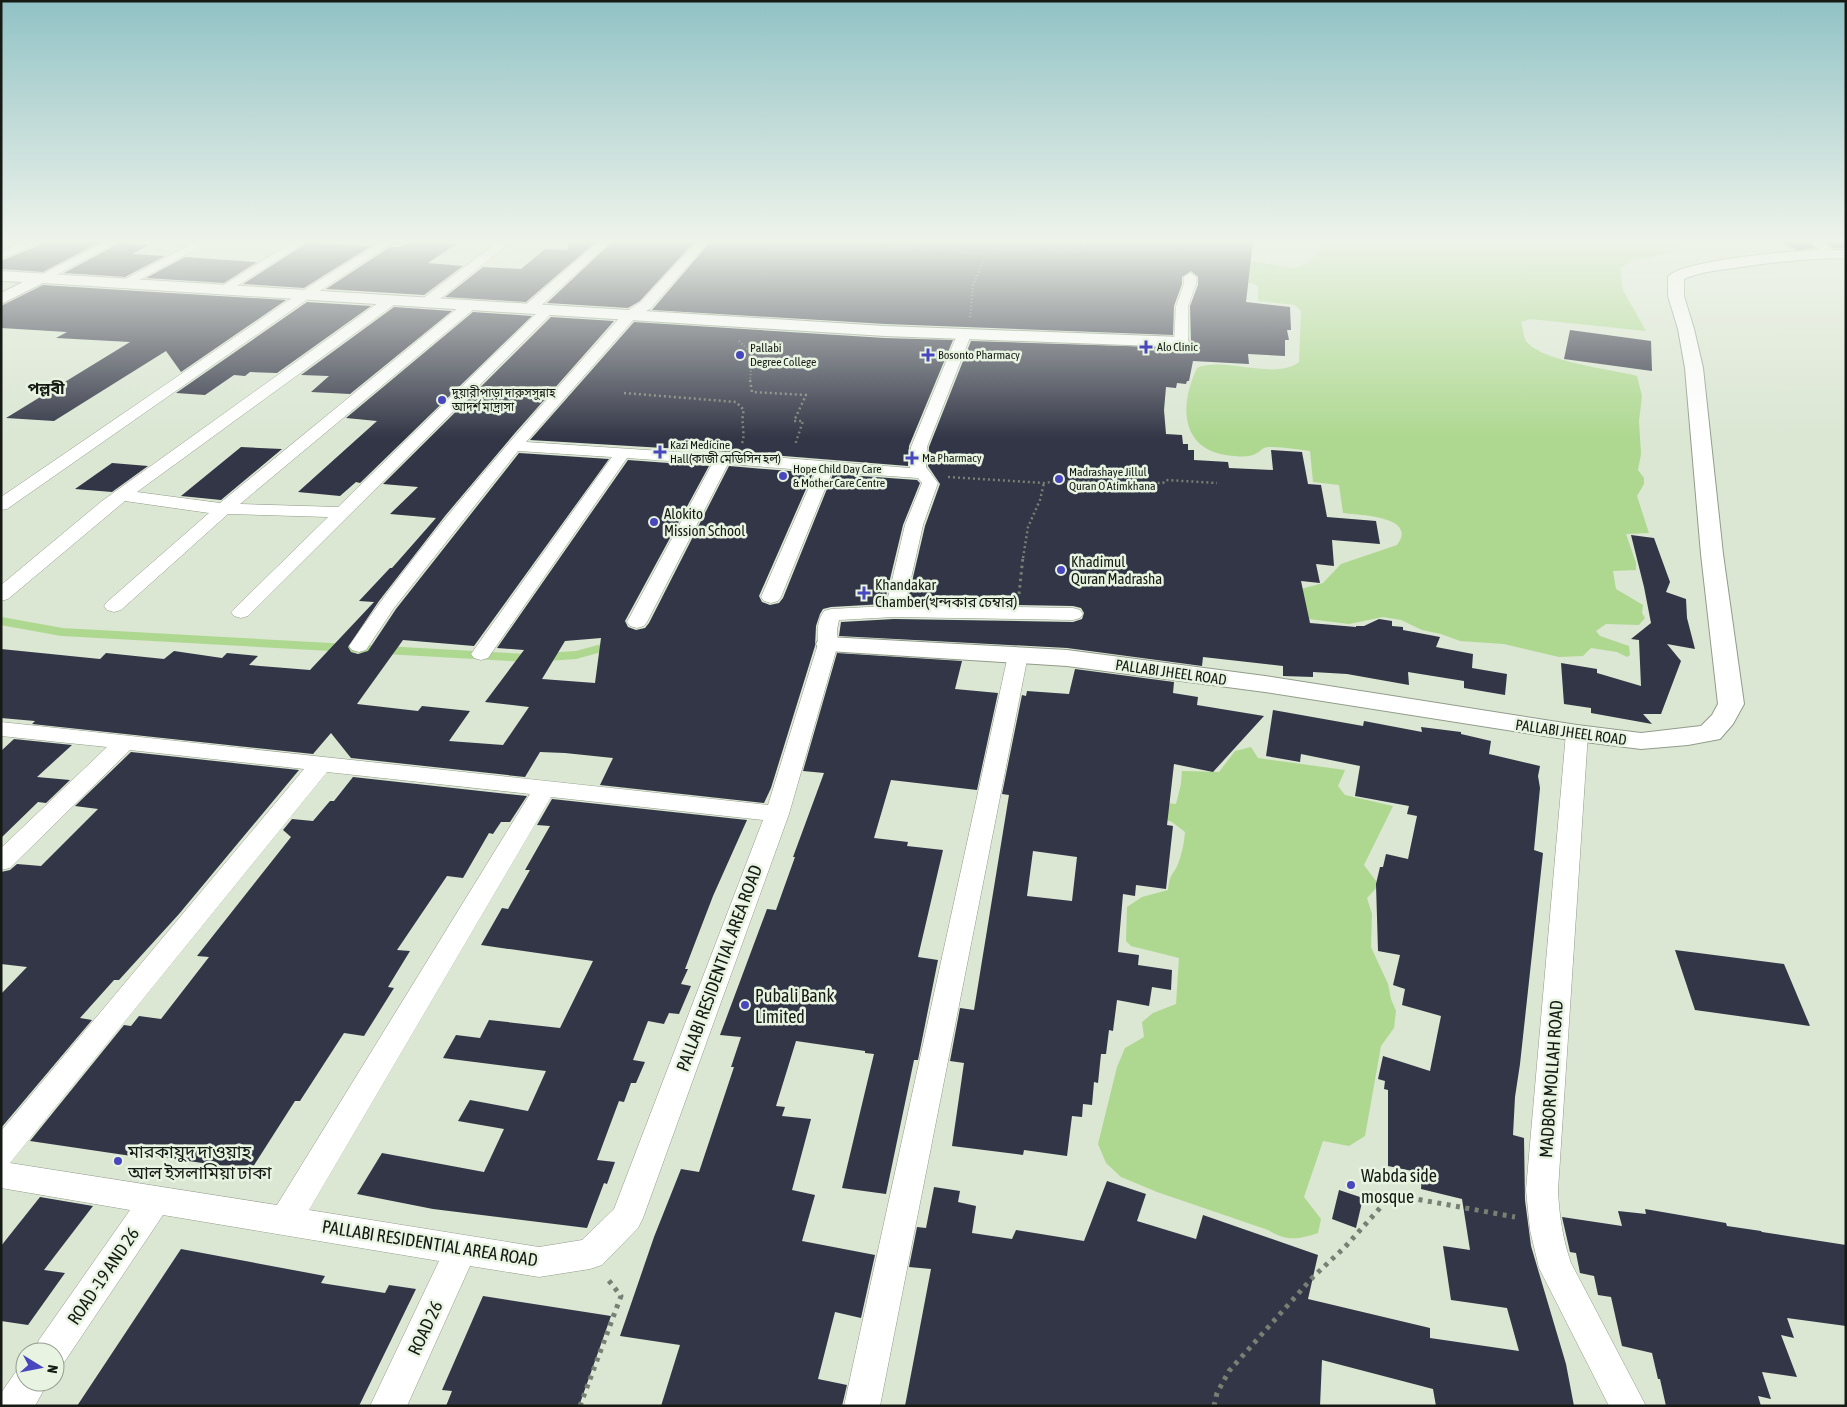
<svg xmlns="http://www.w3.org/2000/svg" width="1847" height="1407" viewBox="0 0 1847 1407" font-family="'Asap Condensed','Noto Sans Bengali',sans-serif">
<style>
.water{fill:#aed890}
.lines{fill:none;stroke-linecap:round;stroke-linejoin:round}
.stream{stroke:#aed890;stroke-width:8}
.building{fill:#333646;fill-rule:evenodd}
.minor-casing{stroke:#919c8a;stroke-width:1}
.tertiary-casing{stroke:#919c8a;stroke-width:2}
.path-far3{stroke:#787f73;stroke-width:2;stroke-dasharray:1 2.5;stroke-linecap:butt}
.path-far2{stroke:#787f73;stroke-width:2.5;stroke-dasharray:2 3;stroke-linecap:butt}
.path-far1{stroke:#787f73;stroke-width:3;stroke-dasharray:2.5 4;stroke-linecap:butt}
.path{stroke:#787f73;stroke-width:5;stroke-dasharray:4 5.5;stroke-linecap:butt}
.minor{fill:#fff;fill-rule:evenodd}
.tertiary{fill:#fff;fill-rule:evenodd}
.poi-dot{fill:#4847bd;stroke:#e8f4e1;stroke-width:2}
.labels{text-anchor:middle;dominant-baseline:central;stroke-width:5;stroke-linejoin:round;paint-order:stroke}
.far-poi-label{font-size:12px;fill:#161a14;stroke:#e8f4e1;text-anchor:start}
.poi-label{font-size:15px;fill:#161a14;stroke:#e8f4e1;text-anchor:start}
.street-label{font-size:15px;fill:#161a14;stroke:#e8f4e1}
.far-district-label{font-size:16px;font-weight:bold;fill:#161a14;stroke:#e8f4e1}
.near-street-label{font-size:18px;fill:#161a14;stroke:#e8f4e1}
.near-poi-label{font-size:18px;fill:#161a14;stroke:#e8f4e1;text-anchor:start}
</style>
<rect width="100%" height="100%" fill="#dbe6d3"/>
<path class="water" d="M1324 241H1371L1394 244 1398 241H1669L1678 249 1674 252 1632 261 1620 268 1623 290 1646 331 1530 319 1521 322C1523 327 1523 336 1526 341 1542 362 1611 369 1637 376L1642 396 1639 421 1641 454 1638 470 1644 478V484L1637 496 1649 533 1626 534 1636 563V570L1613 571 1616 589 1643 605 1642 613 1645 618 1639 625 1606 624 1596 631 1600 636 1629 646 1630 655 1627 657 1617 652 1591 648 1583 656 1559 657 1504 644 1460 641 1441 634 1422 630 1401 620 1383 617 1349 624 1293 617 1297 590 1323 583 1341 564 1397 545C1419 516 1358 515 1343 513L1339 485 1313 482 1310 451C1300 450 1272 445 1264 448 1261 449 1260 452 1257 453 1251 457 1242 457 1235 456 1181 453 1178 408 1197 368 1223 356 1275 381 1299 362L1301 311 1295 305 1259 301 1258 300V286L1251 283 1176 272 1216 256 1294 268C1311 264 1316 254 1324 241Z
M1251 747 1258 758 1345 770 1338 786 1345 795 1393 806 1364 865 1379 885 1367 898 1372 914 1371 947 1388 984 1391 999 1396 1011 1394 1028 1381 1046 1365 1136 1349 1146 1323 1141 1304 1197 1321 1219 1318 1233C1297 1240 1287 1241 1268 1230L1157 1192 1121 1177 1106 1163 1098 1144 1117 1067 1125 1048 1144 1037 1142 1022 1153 1013 1176 1004 1179 958 1131 946 1126 941 1127 907 1142 897 1168 890C1170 873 1172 877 1178 864 1182 853 1184 844 1185 832L1172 822 1164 819 1165 803 1176 804 1181 784 1182 771 1219 772 1235 751Z"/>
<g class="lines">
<path class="stream" d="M1 621 62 632 527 658
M546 657 576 655 609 646"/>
</g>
<path class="building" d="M43 241H73L100 242 43 272 1 269V261L40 245Z
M412 241 456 244 428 263 463 266 424 295 326 289 390 247H400Z
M568 241H597L526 302 445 297 483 267 521 269 545 249 568 250Z
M613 241H695L640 301 628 308 547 303Z
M711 241H1253L1246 302 1290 307 1291 330H1287L1289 340H1285V356L1248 354 1249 364 1193 361 1189 381H1187L1186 384 1177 383 1176 388 1166 387 1164 410 1166 434 1182 435 1183 444H1188V450H1194V460L1228 462 1229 468 1273 470 1271 450 1302 452 1308 484 1321 485 1327 517 1376 521 1380 544 1332 540 1334 566 1316 564 1320 583 1301 581 1310 623 1356 627V626H1364L1379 619 1392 621V626L1403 627V630L1440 637 1436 647 1473 654 1472 668 1507 674 1505 695 1464 688V681L1408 672 1409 685 1347 674 1313 672V677L1283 676V666L1203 657 1202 666 1067 648 839 636 841 622 894 619 1073 622 1082 619 1084 613 1081 608 1073 606 907 603 925 526 940 484 928 466 929 447 971 341 1187 348 1191 343 1190 306 1198 285V277L1191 271 1182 277V284L1174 306 1173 335 885 324 652 310Z
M1777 241H1808L1815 248 1797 250Z
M1824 241H1846V248H1833Z
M120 243 149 245 132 254 165 256 125 277 64 273Z
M307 243 371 246 304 288 243 284Z
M185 257 257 262 224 283 146 278Z
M43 285 122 290 286 300 181 372 166 351 54 421 6 418 130 342 56 338 67 332 1 328V306Z
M307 302 371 306 277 373 250 372 245 376 234 375 205 395 176 393Z
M394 307 452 311 350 394 311 392 329 376 301 375Z
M473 312 532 316 360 483 356 482 340 496 298 492 377 421 346 418Z
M551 317 614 321 515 433 445 516 379 601 348 647 351 652 358 654 368 651 396 609 519 453 609 459 474 646 403 640 357 704 418 711 422 706 470 711 449 741 503 745 529 707 485 702 524 650 497 648 628 460 709 466 625 621 628 627 636 630 645 628 649 623 729 466 813 473 759 596 762 602 770 605 779 603 783 598 833 474 917 480 920 483 903 525 884 604 831 607 823 609 820 614 816 626 815 646 771 788 764 803 600 785 613 758 565 753 540 752 525 777 351 758 331 733 313 754 32 724 35 721 1 718V649L100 659 106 653 164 659 174 651 222 658 227 653 258 656 249 665 310 670 374 602 359 601 390 568H392L436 518 390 514 418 487 383 484ZM601 638 595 683 542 679 565 641Z
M634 322 885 338 953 340 909 446 908 466 747 453 530 440Z
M1570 330 1651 341 1652 371 1564 359Z
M241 447 282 449 221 500 181 496Z
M112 463 148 466 112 492 75 489Z
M1631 535 1654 538 1670 582 1666 592 1686 599 1687 618 1695 649 1667 644 1681 661 1661 714H1643L1652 724 1591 713V708L1564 704 1561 663 1597 669V673L1641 686 1639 640 1631 639 1651 623 1644 587Z
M837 653 962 661 955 689 998 693 977 790 891 780 874 838 908 842 907 846 943 850 918 957 938 960 918 1060H914L886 1194 842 1188 874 1054 865 1053V1051L796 1041 776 1106 785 1107 782 1116 811 1119 792 1190 815 1195 802 1241 875 1255 861 1318 835 1312 818 1379 847 1385 842 1406H661L680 1345 620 1336 654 1237 681 1169 699 1172 734 1067H731L741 1037 720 1035 767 909 776 910 795 857H793L824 773 803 771Z
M1075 669 1174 682 1173 693 1198 697 1197 705 1264 716 1213 772 1174 764 1167 825 1173 826 1166 889 1136 885 1135 896 1123 894 1118 952 1139 955 1138 965 1172 970 1171 990 1152 987 1149 1006 1117 1000 1113 1031 1109 1030 1106 1054H1101L1098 1083 1094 1082 1092 1105 1083 1104 1082 1117 1072 1116 1067 1156 1024 1150 1023 1155 952 1146 964 1063 950 1061 960 1008 974 1010 1009 795 1002 794 1022 695 1026 696 1027 691 1069 694ZM1033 851 1077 857 1072 901 1027 896Z
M1273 710 1363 726 1364 721 1422 732 1421 727 1461 732V734L1491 741 1489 754 1540 766 1538 776 1540 788 1534 850 1543 853 1520 1064 1515 1097 1513 1135 1524 1138 1525 1200 1531 1246 1566 1364 1574 1406H1436L1433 1389 1322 1360 1320 1406H905L931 1269 909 1267 917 1227 926 1228 934 1187 960 1191 958 1202 976 1206 972 1233 1012 1239 1016 1230 1084 1241 1107 1181 1146 1194 1137 1221 1196 1239 1203 1215 1318 1255 1308 1299 1430 1328V1338L1519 1351 1507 1308 1451 1300 1443 1246 1470 1250 1462 1199 1421 1189 1422 1173 1388 1166V1090L1384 1089 1385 1081 1378 1079 1383 1056 1430 1071 1441 1016 1402 1005 1405 989 1393 985 1400 955 1378 951 1376 884 1380 867H1383L1386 854 1408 859 1417 816 1407 814 1409 806 1355 796 1360 766 1301 754 1300 762 1266 756Z
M14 739 72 745 37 777 70 780 46 803 38 802 1 838V751Z
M131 752 299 770 179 914 119 980H114L80 1018 92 1020 1 1128V994L27 967 1 964V872L10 870 17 864 41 866 98 809 75 806Z
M353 777 527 796 510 822H501L493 834 489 833 463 878 447 876 397 950 410 951 388 987 394 988 364 1036 344 1033 300 1101H295L251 1170 147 1155 145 1158 30 1141 124 1025 131 1026 139 1016 161 1019 209 957 197 956 291 837 283 830 292 819 313 821 330 801H334Z
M552 799 747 820 713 896 685 969H688L681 984 691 986 679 1014 669 1013 664 1024 648 1021 633 1060 645 1062 636 1083H631L624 1102 619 1101 597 1160 615 1162 607 1184 604 1183 587 1228 433 1209 357 1194 382 1153 484 1172 504 1129 458 1121 470 1100 528 1111 546 1071 443 1058 456 1035 480 1038 489 1020 560 1028 593 961 481 945 502 908 508 909 530 870H525L550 826 537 825Z
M1675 950 1784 964 1810 1026 1695 1010Z
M1339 1190 1363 1198 1356 1228 1332 1219Z
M40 1197 93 1206 44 1270 65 1273 28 1325 1 1321V1246Z
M1645 1209 1726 1223 1727 1226 1761 1231 1762 1232 1846 1245V1326L1787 1318 1794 1338 1781 1335 1797 1377 1762 1372 1771 1399 1758 1396 1761 1406H1666L1660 1379H1658L1652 1353 1622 1346 1611 1297 1598 1295 1594 1276 1580 1273 1576 1253 1570 1252 1562 1217 1622 1226 1618 1211 1646 1214Z
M181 1249 325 1276 321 1283 385 1293 389 1285 416 1289 359 1406H77Z
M483 1296 611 1316 579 1406H446L452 1391 442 1390Z"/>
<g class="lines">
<defs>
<path id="minor" d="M26 241H41L39 243 1 259V252Z
M106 241H120L45 281H37L35 278Z
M197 241H211L126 287 122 288 116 284Z
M294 241H307L226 293H218L216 290Z
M382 241H395L309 298 7 509 1 510V497L301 292Z
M499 241H512L431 306H421L420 303 421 300Z
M599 241H611L533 313H523L522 310 523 307Z
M697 241H709L651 308 634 319 526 442 722 455H747L910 468 909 461 911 447 957 335 964 331 969 332 971 335 927 447 926 467 938 483 923 525 905 605 1073 608 1080 610 1083 614 1080 618 1073 620 894 617 839 620 837 630 838 644 789 814 643 1218 638 1228 602 1265 590 1269 539 1277 470 1266 407 1406H370L439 1261 163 1215 63 1364 55 1367V1352H34L39 1340 130 1210 1 1188V1131L304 769 130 750 10 868 1 870V848L107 747 1 736V722L768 805 818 644C817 632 817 621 824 611L831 609 886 606 905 525 922 483 918 478 832 472 781 597 778 601 771 603 764 601 761 597 816 471 728 464 647 622 644 626 637 628 630 626 627 622 712 464 627 458 488 658 481 660 474 658 471 654 612 457 518 451 394 608 366 650 359 652 352 650 349 646C431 528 528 420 624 313L641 302ZM327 772 530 794 277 1205 10 1163ZM551 797 763 820 614 1209 582 1240 539 1247 309 1210Z
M1810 241H1822L1837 254 1835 257H1827Z
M1190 273 1196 277V284L1188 306V342L1181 346 1174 342 1176 306 1184 284V277Z
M390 297 395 298 396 301 395 304 137 492 220 503 464 303H474L475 306 474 309 240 504 338 507 542 308H552L554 311 248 616 241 618 234 616 231 612 328 517 228 514 121 610 114 612 107 610 104 606 107 602 209 513 125 501 8 599 1 601V585L102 501 385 298Z
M1018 649 1025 651 1028 655 880 1406H844L1008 655 1011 651Z
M1577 726 1585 728 1588 733 1558 1190C1559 1215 1563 1240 1571 1263L1646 1406H1609L1539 1268 1530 1230 1526 1190 1566 733 1569 728Z
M25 1367V1382H48L35 1406H1V1393L17 1370Z"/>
<path id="tertiary" d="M1818 250H1846V258C1810 258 1776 262 1741 267 1721 270 1702 271 1684 279V296L1694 329 1703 368 1723 554 1744 704 1733 724 1720 739 1688 745 1641 749 1577 741 1265 692 1067 666 828 651 819 649 816 644 819 639 828 637 1067 650 1265 676 1577 725 1641 733 1701 726 1712 715 1718 704 1701 554 1685 368 1678 329 1668 296V277C1680 260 1794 251 1818 250Z
M1 271 885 326 1181 337 1187 338 1189 342 1187 346 1181 347 885 336 43 283 1 304V293L23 282 1 281Z"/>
</defs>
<use href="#minor" class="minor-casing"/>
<use href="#tertiary" class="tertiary-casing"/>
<path class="path-far3" d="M818 241H843
M843 241 979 254
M1177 249 1181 241
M970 317 973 285 985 256 979 254 981 248 1077 252 1082 250 1084 241
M739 341 752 354 750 382"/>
<path class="path-far2" d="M750 380 752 392 806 395 794 421H803L795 445
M624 393 736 402 744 410C740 421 746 435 742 443
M948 477 1044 483 1057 481 1163 483 1166 480 1217 483
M1023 558 1028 527 1040 500 1044 483"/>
<path class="path-far1" d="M1019 594 1023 557"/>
<path class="path" d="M580 1406 621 1296 606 1277
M1214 1406 1217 1393 1229 1371 1313 1277 1345 1247 1389 1198 1405 1197 1515 1217"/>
<use href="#minor" class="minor"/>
<use href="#tertiary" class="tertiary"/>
</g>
<linearGradient id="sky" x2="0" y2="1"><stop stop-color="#91c2c5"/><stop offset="0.55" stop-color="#eff4eb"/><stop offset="1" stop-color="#eff4eb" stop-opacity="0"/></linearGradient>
<rect width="1847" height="438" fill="url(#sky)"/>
<g class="poi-dot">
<path d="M1143.5 339.5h5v5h5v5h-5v5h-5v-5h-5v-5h5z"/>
<circle cx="740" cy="355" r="5"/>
<path d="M925.5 347.5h5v5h5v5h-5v5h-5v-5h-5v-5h5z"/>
<circle cx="442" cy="400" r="5"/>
<path d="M657.5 444.5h5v5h5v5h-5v5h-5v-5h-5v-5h5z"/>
<path d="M909.5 450.5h5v5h5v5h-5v5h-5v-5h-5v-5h5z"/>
<circle cx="783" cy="476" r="5"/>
<circle cx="1059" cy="479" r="5"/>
<circle cx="654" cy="522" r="5"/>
<circle cx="1061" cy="570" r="5"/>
<path d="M861.5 585.5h5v5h5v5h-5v5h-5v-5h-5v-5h5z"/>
<circle cx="745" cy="1005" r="5"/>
<circle cx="118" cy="1161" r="5"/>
<circle cx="1351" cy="1185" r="5"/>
</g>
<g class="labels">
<g class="far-poi-label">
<text x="1157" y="347">Alo Clinic</text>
<text x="750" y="348">Pallabi<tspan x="750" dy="14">Degree College</tspan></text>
<text x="938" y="355">Bosonto Pharmacy</text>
<text x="452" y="393">দুয়ারীপাড়া দারুসসুন্নাহ<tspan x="452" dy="14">আদর্শ মাদ্রাসা</tspan></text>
<text x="670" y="445">Kazi Medicine<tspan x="670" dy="14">Hall(কাজী মেডিসিন হল)</tspan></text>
<text x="922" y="458">Ma Pharmacy</text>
<text x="793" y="469">Hope Child Day Care<tspan x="793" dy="14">&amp; Mother Care Centre</tspan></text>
<text x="1069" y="472">Madrashaye Jillul<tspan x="1069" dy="14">Quran O Atimkhana</tspan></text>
</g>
<g class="poi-label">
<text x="664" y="513">Alokito<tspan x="664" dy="17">Mission School</tspan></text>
<text x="1071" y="561">Khadimul<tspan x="1071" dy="17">Quran Madrasha</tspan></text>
<text x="875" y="584">Khandakar<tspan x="875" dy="17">Chamber(খন্দকার চেম্বার)</tspan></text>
</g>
<g class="street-label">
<text transform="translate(1171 672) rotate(8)">PALLABI JHEEL ROAD</text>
<text transform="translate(1571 732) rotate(8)">PALLABI JHEEL ROAD</text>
</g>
<g class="far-district-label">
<text x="46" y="388">পল্লবী</text>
</g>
<g class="near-street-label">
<text transform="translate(719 968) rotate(-70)">PALLABI RESIDENTIAL AREA ROAD</text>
<text transform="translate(1551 1079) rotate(-86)">MADBOR MOLLAH ROAD</text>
<text transform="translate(430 1243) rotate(9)">PALLABI RESIDENTIAL AREA ROAD</text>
<text transform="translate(103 1276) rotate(-56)">ROAD -19 AND 26</text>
<text transform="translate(425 1328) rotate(-65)">ROAD 26</text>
</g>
<g class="near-poi-label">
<text x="755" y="995">Pubali Bank<tspan x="755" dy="21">Limited</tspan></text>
<text x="128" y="1151">মারকাযুদ দাওয়াহ<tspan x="128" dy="21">আল ইসলামিয়া ঢাকা</tspan></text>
<text x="1361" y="1175">Wabda side<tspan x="1361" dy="21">mosque</tspan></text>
</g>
</g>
<rect width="1847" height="1407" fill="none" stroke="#161a14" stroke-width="5"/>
<g transform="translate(40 1367) rotate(100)"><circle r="24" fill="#e8f4e1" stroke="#949d8f"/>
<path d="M0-4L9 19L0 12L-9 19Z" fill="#4847bd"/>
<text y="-8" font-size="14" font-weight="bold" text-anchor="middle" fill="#161a14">N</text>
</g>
</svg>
